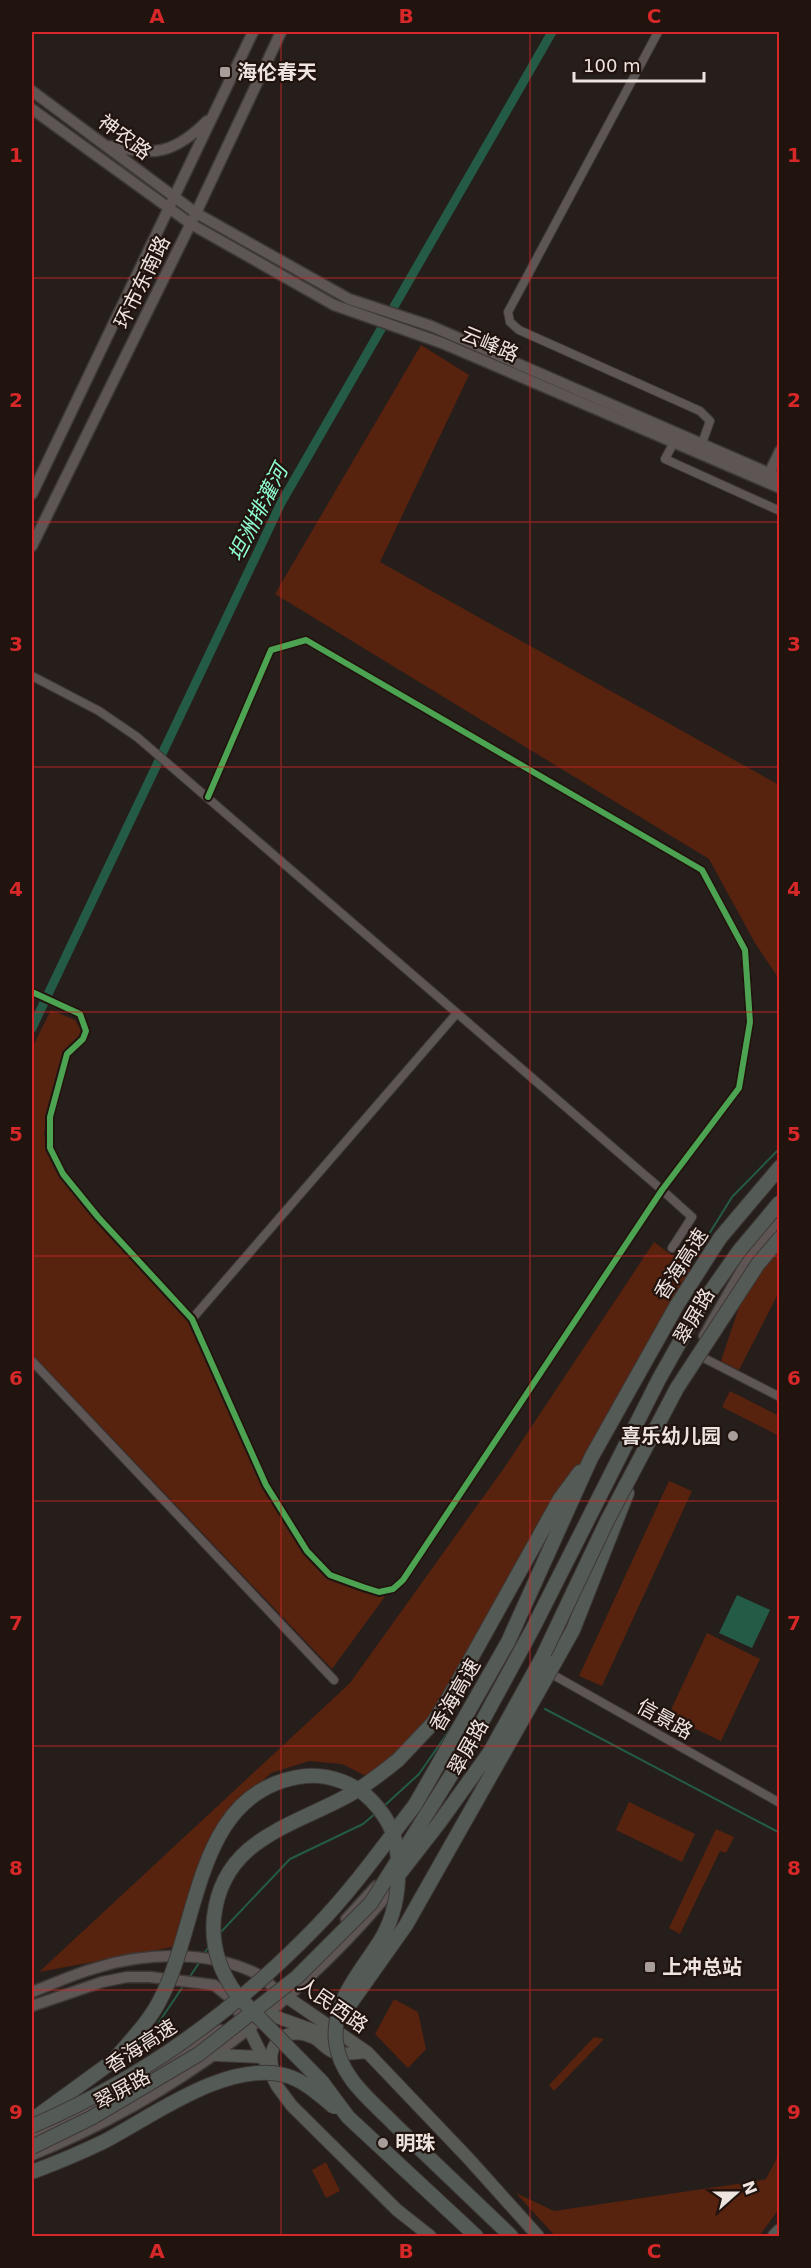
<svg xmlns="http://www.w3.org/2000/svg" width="811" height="2268" viewBox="0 0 811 2268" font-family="'DejaVu Sans','Noto Sans SC',sans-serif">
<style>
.green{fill:#57220e}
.water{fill:#245b46}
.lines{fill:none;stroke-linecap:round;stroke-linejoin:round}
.stream{stroke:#245b46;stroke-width:2}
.canal{stroke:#245b46;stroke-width:9}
.street-casing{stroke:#3e3836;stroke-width:10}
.secondary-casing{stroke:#3e3836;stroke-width:13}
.primary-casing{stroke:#3e3836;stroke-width:14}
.highway-casing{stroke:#3e3836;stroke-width:16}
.street{stroke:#5d5654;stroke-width:8}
.secondary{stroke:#5d5654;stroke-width:10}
.primary{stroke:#585a56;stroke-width:12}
.highway{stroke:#545b56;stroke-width:14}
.highway-bridge-casing{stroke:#3e3836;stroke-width:16;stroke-linecap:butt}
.highway-bridge{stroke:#545b56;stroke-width:14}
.cycleway-casing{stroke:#21130e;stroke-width:10}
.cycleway{stroke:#4ca352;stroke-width:6}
.grid{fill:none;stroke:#d62828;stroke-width:1.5;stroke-opacity:0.55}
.poi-dot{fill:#a79e9a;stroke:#21130e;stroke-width:2}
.labels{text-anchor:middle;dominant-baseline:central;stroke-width:4.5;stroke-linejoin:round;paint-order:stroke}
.poi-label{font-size:20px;font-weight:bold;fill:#ede3df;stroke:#21130e;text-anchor:start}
.street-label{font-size:20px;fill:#ede3df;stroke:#21130e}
.water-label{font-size:21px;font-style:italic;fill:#8dfdce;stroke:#21130e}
.neatline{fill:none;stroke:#d62828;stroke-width:2}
.grid-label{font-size:20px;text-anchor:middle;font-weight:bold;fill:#d62828}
</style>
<rect width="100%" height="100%" fill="#261e1b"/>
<path class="green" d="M421 345 469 375 380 562 779 785V979L755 943 709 859 275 594Z
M51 1010 75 1020 81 1030 80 1037 64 1053 44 1133 47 1151 59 1176 188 1321 262 1487 303 1553 328 1578 378 1596 389 1591 332 1669 32 1354V1048Z
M779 1237V1292L739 1370 721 1361 751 1271Z
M654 1242 689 1268 691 1273 498 1610 405 1753 368 1777 342 1764 309 1761 271 1773 231 1810 178 1946 39 1972 350 1683 504 1468Z
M730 1391 779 1416V1436L722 1407Z
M669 1481 692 1491 602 1686 579 1676Z
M707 1633 760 1659 721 1741 668 1716Z
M629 1802 695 1834 682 1862 616 1830Z
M716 1829 734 1837 726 1853 720 1851 680 1934 669 1928Z
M394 1999 418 2012 426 2049 408 2068 375 2034Z
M594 2037 604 2039 554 2091 549 2085Z
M779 2154V2209L759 2236H555L516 2193 554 2211 757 2181 766 2179Z
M326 2162 340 2191 326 2198 312 2170Z"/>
<path class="water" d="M737 1595 770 1610 752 1648 719 1633Z"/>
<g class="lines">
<path class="stream" d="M709 1234 732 1197 780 1148
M545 1709 780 1833
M383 1807 419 1774 451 1728
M219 1934 290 1859 363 1824 376 1813
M203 1955 210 1945
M189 1978 199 1963
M133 2048 151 2034 184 1985"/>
<path class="canal" d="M32 1028 281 503 552 32"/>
<defs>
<path id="street" d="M658 32 508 312 510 322 519 330 700 411 710 421 701 446
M673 444 665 459 780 511
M32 676 99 711 137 737 662 1190 692 1217 672 1248
M32 992 80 1014 86 1031 83 1039 67 1054 50 1117V1148L63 1174 98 1217 192 1319 266 1485 307 1551 330 1575 363 1587 379 1592 393 1589 403 1580 662 1190 739 1088 750 1022 745 950 702 870 306 640 271 650 208 797
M192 1319 457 1013
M696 1354 780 1397
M32 1361 334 1680
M548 1672 780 1803"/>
<path id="secondary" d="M32 91 196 213 349 299 431 326 780 478
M32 109 191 224 334 305 442 343 780 488
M110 146C154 157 175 153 207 121
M767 478 780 451
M32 494 253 32
M32 546 196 213 281 32
M704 1336 744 1266 780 1217
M346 1919 376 1886
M32 1992C53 1984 74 1974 96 1968 144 1953 206 1950 253 1972 261 1975 268 1983 275 1989
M32 2006 102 1982 127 1977H150L214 1985 229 1997 246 2024
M32 2135C97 2108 163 2072 220 2030
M32 2155C173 2098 302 2001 398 1882"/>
<path id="primary" d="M275 1989 367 2052 468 2158 538 2236
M249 2014H268L338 2039
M249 2029 277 2086 292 2106 397 2210 430 2236
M216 2055 262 2057
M273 2070C265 2041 288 2025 314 2038 322 2042 325 2049 334 2052 345 2055 356 2053 367 2052"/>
<path id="highway" d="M555 1662 573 1630 627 1493
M398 1760 434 1722 454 1689 560 1499 580 1472
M415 1805 508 1642 591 1458 677 1305 720 1238 780 1167
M348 2117 476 2236
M32 2120 113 2061
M395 2125 511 2236
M775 2236 780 2231"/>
</defs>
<use href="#street" class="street-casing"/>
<use href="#secondary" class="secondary-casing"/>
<use href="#primary" class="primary-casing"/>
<use href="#highway" class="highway-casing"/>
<use href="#street" class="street"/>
<use href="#secondary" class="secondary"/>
<use href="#primary" class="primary"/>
<use href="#highway" class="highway"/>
<defs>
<path id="highway-bridge" d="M400 1873 439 1823 490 1752 542 1658 607 1521 677 1388 758 1264 780 1238
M343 2014 406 1925 555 1662
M113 2061C130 2041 151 2020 162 1996 201 1918 196 1788 306 1776 330 1774 356 1784 372 1801 391 1821 398 1840 398 1866 399 1891 395 1914 383 1936 364 1969 331 2000 336 2042 340 2078 372 2101 395 2125
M348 2117 322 2082 237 1995C220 1972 211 1945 214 1917 223 1839 291 1827 349 1795 367 1785 382 1773 398 1760
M32 2126C140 2080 236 2010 317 1926 353 1889 383 1846 415 1805
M32 2147 91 2118 199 2054 297 1977 371 1903 465 1753 532 1630 659 1379 699 1308 739 1251 780 1202
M32 2172C56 2163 80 2153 103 2142 153 2116 225 2061 284 2075 302 2079 320 2095 334 2107"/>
</defs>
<use href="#highway-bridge" class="highway-bridge-casing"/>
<use href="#highway-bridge" class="highway-bridge"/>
<defs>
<path id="cycleway" d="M32 992 80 1014 86 1031 83 1039 67 1054 50 1117V1148L63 1174 98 1217 192 1319 266 1485 307 1551 330 1575 363 1587 379 1592 393 1589 403 1580 662 1190 739 1088 750 1022 745 950 702 870 306 640 271 650 208 797"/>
</defs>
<use href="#cycleway" class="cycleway-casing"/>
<use href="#cycleway" class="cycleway"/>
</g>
<path class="grid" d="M281 32V2236M530 32V2236M32 278H780M32 522H780M32 767H780M32 1012H780M32 1256H780M32 1501H780M32 1746H780M32 1990H780"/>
<g class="poi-dot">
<rect x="219" y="66" width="12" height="12" rx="3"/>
<circle cx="733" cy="1436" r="6"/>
<rect x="644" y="1961" width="12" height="12" rx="3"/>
<circle cx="383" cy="2143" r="6"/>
</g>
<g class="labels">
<g class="poi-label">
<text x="237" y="72">海伦春天</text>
<text x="721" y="1436" text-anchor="end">喜乐幼儿园</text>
<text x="662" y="1967">上冲总站</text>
<text x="395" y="2143">明珠</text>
</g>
<g class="street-label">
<text transform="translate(125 137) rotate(37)">神农路</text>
<text transform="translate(142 282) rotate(-64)">环市东南路</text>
<text transform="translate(490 344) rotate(23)">云峰路</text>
<text transform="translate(681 1264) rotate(-57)">香海高速</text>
<text transform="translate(694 1316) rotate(-60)">翠屏路</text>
<text transform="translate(455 1695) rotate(-60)">香海高速</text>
<text transform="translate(665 1719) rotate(29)">信景路</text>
<text transform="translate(468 1747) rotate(-61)">翠屏路</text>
<text transform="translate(333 2005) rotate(35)">人民西路</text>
<text transform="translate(141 2046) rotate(-33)">香海高速</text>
<text transform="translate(122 2089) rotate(-29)">翠屏路</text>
</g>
<g class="water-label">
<text transform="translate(258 513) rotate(-63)">坦洲排灌河</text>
</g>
</g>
<rect width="811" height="2268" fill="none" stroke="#21130e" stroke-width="66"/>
<g transform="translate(736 2193) rotate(69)" stroke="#21130e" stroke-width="4.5" paint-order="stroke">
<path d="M0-4.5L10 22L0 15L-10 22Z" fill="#ede3df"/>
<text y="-9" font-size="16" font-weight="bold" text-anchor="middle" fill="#ede3df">N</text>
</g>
<path d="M574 72v9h130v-9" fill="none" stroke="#ede3df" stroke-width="3"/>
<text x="583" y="72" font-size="18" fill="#ede3df" stroke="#21130e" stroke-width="4.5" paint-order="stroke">100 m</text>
<rect x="33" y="33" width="745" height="2202" class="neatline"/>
<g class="grid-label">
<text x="157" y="23">A</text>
<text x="406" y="23">B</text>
<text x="654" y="23">C</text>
<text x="16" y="162">1</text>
<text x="794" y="162">1</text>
<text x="16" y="407">2</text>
<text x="794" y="407">2</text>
<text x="16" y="651">3</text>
<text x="794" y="651">3</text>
<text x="16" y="896">4</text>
<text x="794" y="896">4</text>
<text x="16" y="1141">5</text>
<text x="794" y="1141">5</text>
<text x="16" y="1385">6</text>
<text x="794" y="1385">6</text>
<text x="16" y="1630">7</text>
<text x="794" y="1630">7</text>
<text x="16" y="1875">8</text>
<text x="794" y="1875">8</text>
<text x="16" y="2119">9</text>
<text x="794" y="2119">9</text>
<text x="157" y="2258">A</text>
<text x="406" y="2258">B</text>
<text x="654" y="2258">C</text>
</g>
</svg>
